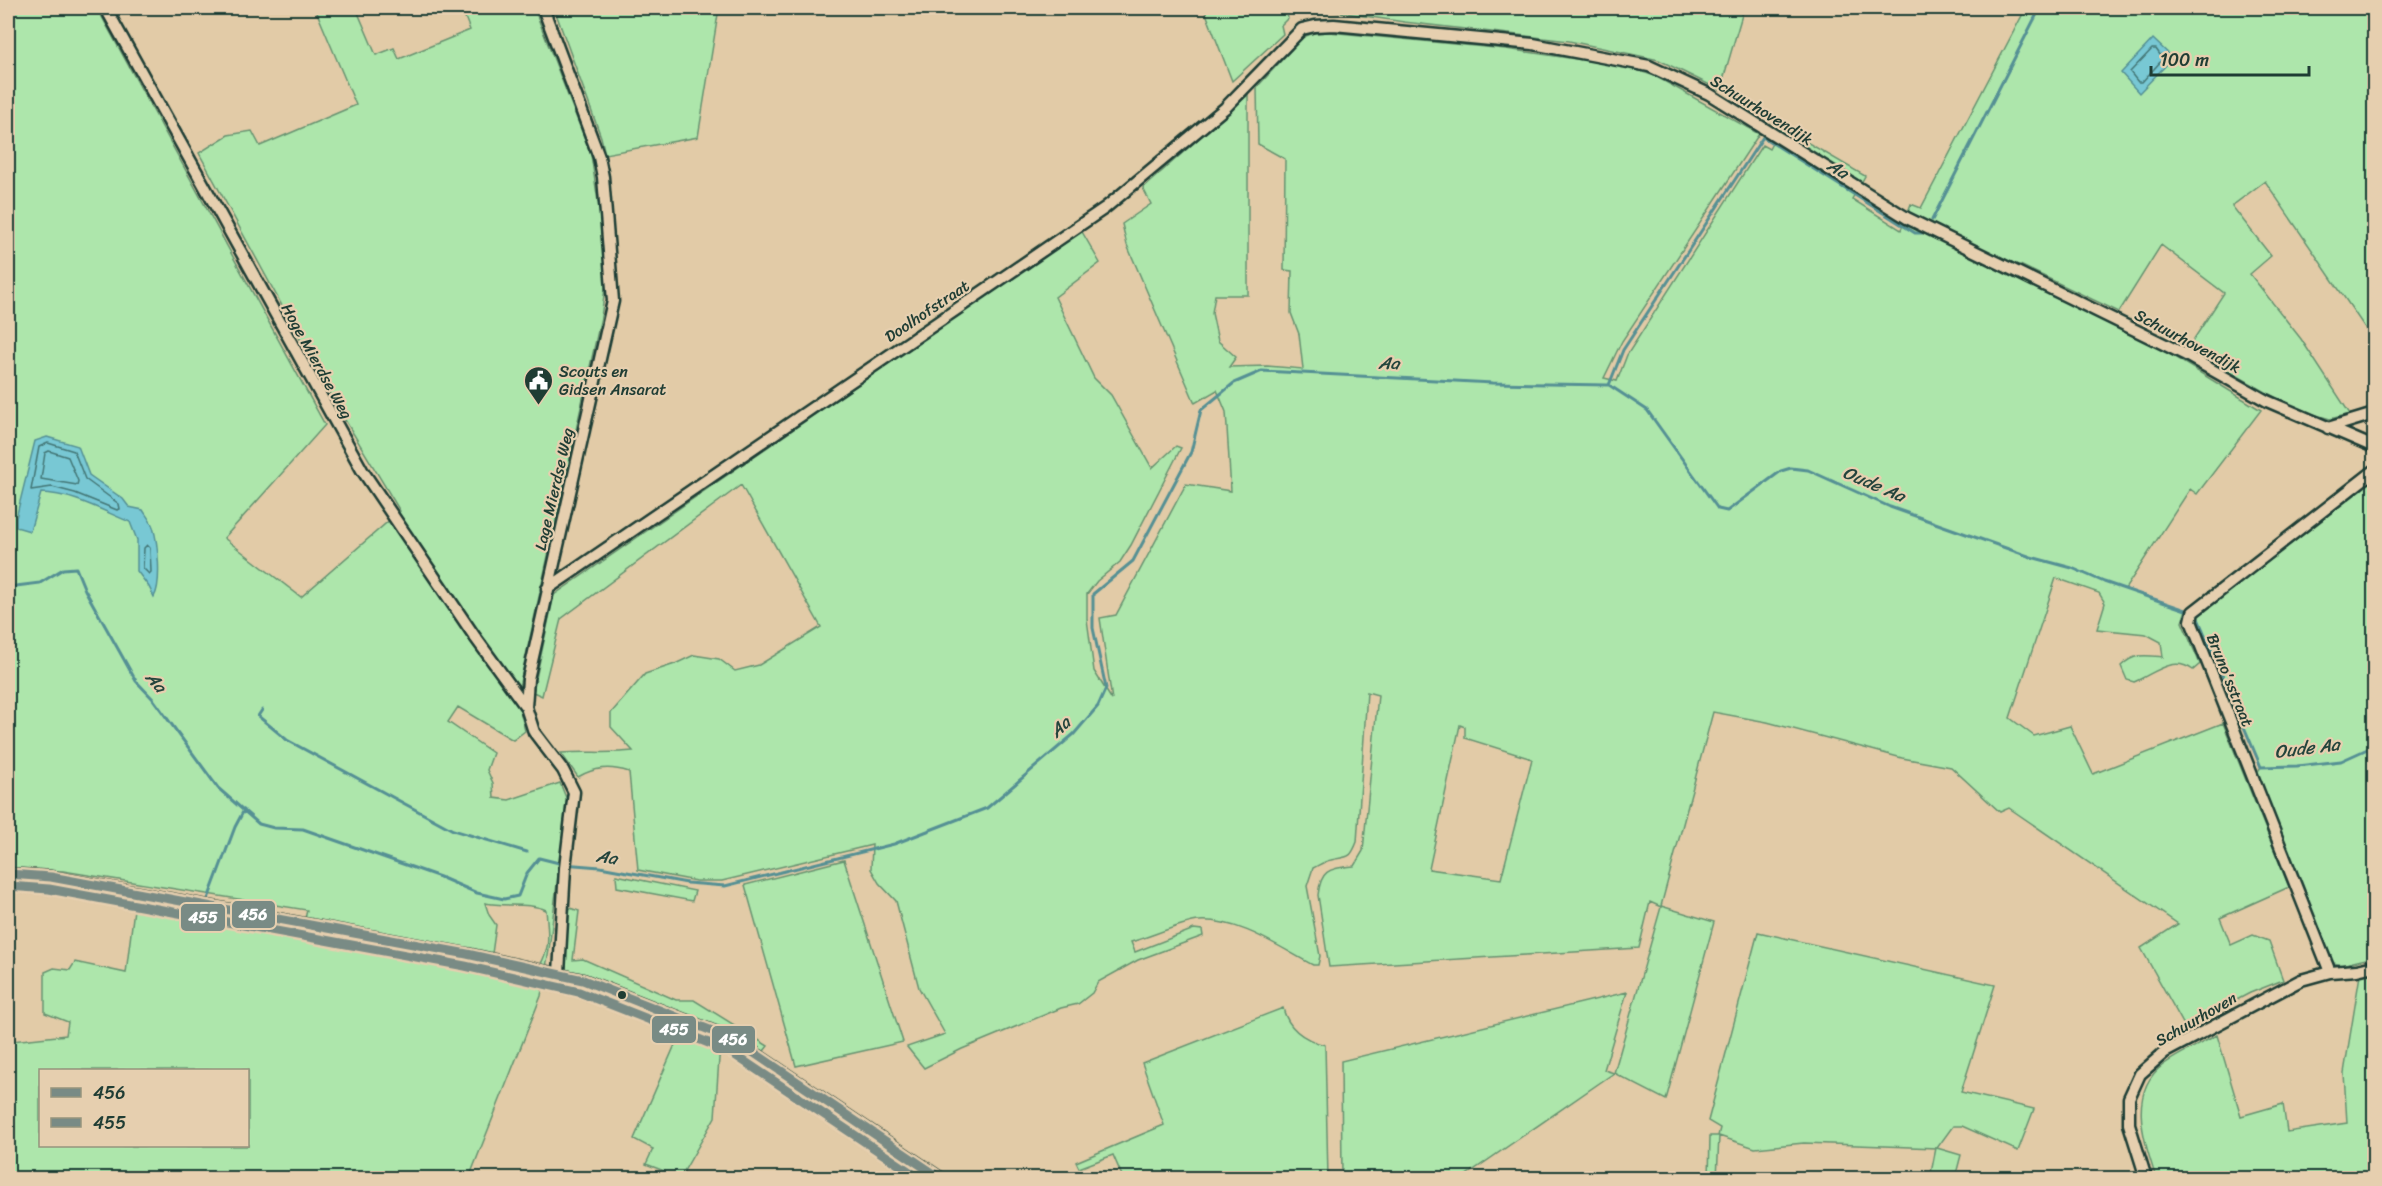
<svg xmlns="http://www.w3.org/2000/svg" width="2382" height="1186" viewBox="0 0 2382 1186" font-family="Sriracha,sans-serif">
<style>
.green{fill:#ade6ab;stroke:#669270;stroke-width:1.5;fill-rule:evenodd}
.water{fill:#78c8d4;stroke:#549094;stroke-width:1.5}
.lines{fill:none;stroke-linecap:round;stroke-linejoin:round}
.shore{stroke:#437574;stroke-width:1.5}
.stream{stroke:#549094;stroke-width:3}
.street-casing{stroke:#1f3d34;stroke-width:15}
.street{stroke:#e6cfaf;stroke-width:10}
.bus-1-casing{stroke:#e6cfaf;stroke-width:14}
.bus-2-casing{stroke:#e6cfaf;stroke-width:14}
.bus-1{stroke:#798b85;stroke-width:9}
.bus-2{stroke:#798b85;stroke-width:9}
.bus-dot{fill:#1f3d34;stroke:#e6cfaf;stroke-width:2}
.labels{text-anchor:middle;dominant-baseline:central;stroke-width:4.5;stroke-linejoin:round;paint-order:stroke}
.street-label{font-size:16px;fill:#1f3d34;stroke:#e6cfaf}
.poi-label{font-size:16px;fill:#1f3d34;stroke:#e6cfaf;text-anchor:start}
.water-label{font-size:18px;font-style:italic;fill:#23443c;stroke:#e6cfaf}
.line-badge{stroke:#e6cfaf;stroke-width:2}
.badge-label{font-size:16px;text-anchor:middle;font-weight:bold;fill:#fff}
</style>
<rect width="100%" height="100%" fill="#e2cba7"/>
<filter id="ink" filterUnits="userSpaceOnUse"><feTurbulence type="fractalNoise" baseFrequency=".0167" numOctaves="2"/><feDisplacementMap in="SourceGraphic" scale="12" xChannelSelector="R" yChannelSelector="G"/><feConvolveMatrix kernelMatrix="1 2 1 2 8 2 1 2 1" color-interpolation-filters="sRGB"/></filter>
<g filter="url(#ink)">
<path class="green" d="M8 8H97L325 425 224 538 301 597 400 511 336 405 199 153 228 135 252 131 260 146 356 105 315 8H356L376 55 394 48 399 59 470 30 463 12 475 8H534L591 155 600 215 606 281 601 317 519 687 521 714 525 731 513 740 458 707 448 722 493 753 487 770 493 783 494 798 509 800 560 783 567 800 549 950 541 996 469 1178H8V1011L12 1041 66 1035 68 1022 45 1013V972L54 968 70 970 75 962 126 973 135 901 302 932 307 910 63 871 8 868ZM485 903C504 907 529 902 546 910 549 939 551 952 533 976L490 968 496 925 489 915ZM40 1070H248V1146H40Z
M554 8H719L698 137 605 154 601 137Z
M1204 8H1285L1288 18 1281 25 1283 34 1232 81Z
M1312 8H1744L1720 90 1659 60 1569 41 1404 22Z
M2026 8H2178L2183 14 2196 8H2374V341L2265 181 2232 206 2271 256 2250 274 2301 339 2350 414 2330 419 2296 409 2188 348 2224 293 2161 245 2119 312 2020 265 2011 273 2168 353 2261 410 2197 494 2190 489 2125 589 2186 610 2182 622 2200 664 2193 670C2173 655 2155 673 2134 682L2127 680 2121 666C2135 653 2144 655 2163 657L2161 642 2146 634 2097 629 2105 603 2099 593 2056 578 2010 718 2034 736 2070 726 2093 774 2223 723 2289 887 2220 918 2231 945 2253 935 2269 941 2283 980 2250 993 2185 1027 2141 948 2178 924 2009 808 2000 812 1951 767 1902 758 1767 722 1713 712 1661 906 1714 922 1666 1100 1614 1073 1462 1178H1342L1341 1061 1627 992 1604 1070 1614 1073 1661 907 1650 902 1639 948 1329 967 1318 895C1321 868 1330 869 1354 866L1363 851 1378 695 1367 692 1357 842C1350 860 1348 856 1331 860 1325 861 1319 865 1313 868L1307 886 1320 956 1318 965H1313C1279 947 1238 918 1198 921 1181 923 1149 937 1131 942L1135 952 1194 929 1202 930 1203 936 1138 960 1098 982 1092 993 1078 1004 1061 1008 962 1049 924 1068 907 1047 945 1034 919 988 896 901 879 883 871 869 872 845 722 881H696L638 870 629 772C610 766 595 767 578 777L561 753C585 751 609 754 633 751L611 727V713L645 674 675 664 694 655 719 659 735 671 759 665 821 627 741 485 561 619 542 696 533 692 554 595 1081 230 1100 263 1055 297 1094 378 1111 395 1152 468 1176 446 1181 448 1131 545 1120 562 1097 581 1087 594V619L1094 671 1112 700 1100 618 1116 615 1186 484 1231 491 1226 412 1217 390 1195 403 1127 245 1122 224 1151 204 1143 188 1248 95V295H1215L1212 313 1218 341 1236 357 1229 367 1267 366 1303 369 1299 334 1291 313 1292 271 1284 270 1285 159 1258 144 1257 87 1303 37 1314 33 1329 32 1506 49 1624 66 1655 76 1759 134 1622 341 1604 378 1617 381 1627 355 1762 145 1769 149 1781 127 1865 176 1852 199 1901 230 1911 204 1921 208ZM1460 725 1465 727V738L1532 759 1501 879 1429 869Z
M2374 480V957L2341 965 2330 962 2256 774 2261 767 2197 616Z
M844 860 903 1042 796 1066 745 885Z
M616 875 695 891 692 901 617 887Z
M570 908 579 911 573 960 583 959 676 1000H694L768 1046 764 1051 665 1009 563 971Z
M1758 932 1995 985 1961 1092 2034 1109 2018 1151 1962 1126H1953L1937 1148 1961 1155 1956 1174 1964 1178H1930L1936 1148 1804 1143 1755 1148 1719 1136 1717 1178H1709L1710 1136H1718L1720 1128 1708 1121Z
M2374 972V1178H2156C2145 1143 2126 1093 2163 1065 2179 1053 2199 1045 2217 1035L2241 1116 2283 1104 2287 1132 2347 1123 2344 1073 2360 975Z
M1283 1008C1288 1029 1305 1040 1325 1045L1328 1178H1123L1113 1155 1079 1168 1076 1162 1164 1125 1142 1063Z
M681 1031 720 1044 715 1117 680 1178H661L664 1171 646 1164 653 1149 634 1139Z"/>
<path class="water" d="M2153 39 2173 58 2139 93 2121 73Z
M47 437 78 446 89 475 123 499 129 507 143 510C146 515 151 521 153 527 158 543 162 583 154 597L149 587 137 571V540L130 522C103 511 71 493 41 493L30 531 16 527V518L35 441Z"/>
<g class="lines">
<path class="shore" d="M2152 49H2156L2163 59 2142 82H2138L2130 72Z
M48 443 74 451 85 479 119 504 120 509 117 510 75 493 52 487 31 490 39 447Z
M49 451 68 457 78 481 77 485 41 479 45 453Z
M147 545 150 548 151 572 149 574 143 568 144 548Z"/>
<path class="stream" d="M1932 220 2040 8
M1609 385 1647 410 1718 509 1727 511 1781 471 1791 468 1808 470 1890 507 2031 557 2072 568 2104 582 2186 610
M8 587 40 583 63 569 76 568 85 590 136 681 153 699 218 788 259 824 274 828 303 829 440 877 477 893 504 899 518 896 527 873 539 858 563 864 600 867 687 883 725 886 894 844 987 808 1074 734 1098 706 1106 688 1093 628V594L1133 561 1191 452 1201 410 1234 383 1262 371 1493 383 1609 385 1623 350 1763 137 1915 233H1922
M2197 616 2261 767 2297 766 2341 761 2374 746
M262 710 258 716 287 740 453 830 527 852
M208 899 235 827 244 810"/>
<defs>
<path id="street" d="M543 8 599 157 603 177 613 301 528 679 526 707 534 732 563 770 574 792 565 868 559 973
M109 14 362 470 475 637 526 707
M2328 428 2374 414
M547 589 1105 208 1225 108 1302 29 1315 26 1334 25 1533 44 1649 66 1709 94 1907 218 2184 354 2267 401 2374 447
M8 874 51 877 467 954 583 980 735 1040 940 1178
M2330 972 2191 621 2193 612 2374 471
M2146 1178 2129 1124V1098L2140 1074 2165 1052 2301 980 2330 972 2357 970 2374 966"/>
</defs>
<use href="#street" class="street-casing"/>
<use href="#street" class="street"/>
<defs>
<path id="bus-1" d="M8 874 51 877 467 954 583 980 735 1040 940 1178"/>
<path id="bus-2" d="M8 886 49 889 465 966 579 992 729 1051 919 1178"/>
</defs>
<use href="#bus-1" class="bus-1-casing"/>
<use href="#bus-2" class="bus-2-casing"/>
<use href="#bus-1" class="bus-1"/>
<use href="#bus-2" class="bus-2"/>
</g>
</g>
<defs>
<symbol id="civic-pin" viewBox="-11 -11 22 30"><path d="M0 17L-7.5 6A9.5 9.5 0 1 1 7.5 6Z" fill="#1f3d34" stroke="#e6cfaf"/><path d="M-.6-6.5H3V-4.5H.6V-3L4-1V1h2V6H-6V1h2V-1L-.6-3ZM-1.2 2.5V6h2.4V2.5Z" fill="#fff"/></symbol>
</defs>
<g fill-rule="evenodd">
<use href="#civic-pin" x="522" y="364" width="33" height="45"/>
</g>
<circle class="bus-dot" cx="622" cy="995" r="5"/>
<g class="labels">
<g class="street-label">
<text transform="translate(1762 110) rotate(32)">Schuurhovendijk</text>
<text transform="translate(927 311) rotate(-34)">Doolhofstraat</text>
<text transform="translate(2188 341) rotate(28)">Schuurhovendijk</text>
<text transform="translate(317 361) rotate(61)">Hoge Mierdse Weg</text>
<text transform="translate(554 489) rotate(-77)">Lage Mierdse Weg</text>
<text transform="translate(2230 680) rotate(68)">Bruno'sstraat</text>
<text transform="translate(2196 1019) rotate(-30)">Schuurhoven</text>
</g>
<g class="poi-label">
<text x="559" y="371">Scouts en<tspan x="559" dy="18">Gidsen Ansarat</tspan></text>
</g>
<g class="water-label">
<text transform="translate(1838 169) rotate(32)">Aa</text>
<text transform="translate(1389 363) rotate(2)">Aa</text>
<text transform="translate(1874 484) rotate(23)">Oude Aa</text>
<text transform="translate(156 682) rotate(49)">Aa</text>
<text transform="translate(1060 727) rotate(-44)">Aa</text>
<text transform="translate(2307 748) rotate(-7)">Oude Aa</text>
<text transform="translate(607 857) rotate(8)">Aa</text>
</g>
</g>
<g class="line-badge">
<rect x="231" y="900" width="45" height="29" rx="6" fill="#798b85"/>
<rect x="180" y="903" width="46" height="29" rx="6" fill="#798b85"/>
<rect x="651" y="1015" width="46" height="29" rx="6" fill="#798b85"/>
<rect x="711" y="1025" width="45" height="29" rx="6" fill="#798b85"/>
</g>
<g class="badge-label">
<text x="253" y="920">456</text>
<text x="203" y="923">455</text>
<text x="674" y="1035">455</text>
<text x="733" y="1045">456</text>
</g>
<rect width="2382" height="1186" fill="none" stroke="#e6cfaf" stroke-width="30"/>
<rect x="15" y="15" width="2352" height="1156" fill="none" stroke="#1f3d34" stroke-width="2" filter="url(#ink)"/>
<rect x="39" y="1069" width="210" height="78" fill="#e6cfaf" stroke="#96957e" stroke-width="1.5"/>
<rect x="51" y="1088" width="30" height="9" fill="#798b85" stroke="#96957e" stroke-width="1.5"/>
<text x="93" y="1099" font-size="18" fill="#1f3d34">456</text>
<rect x="51" y="1118" width="30" height="9" fill="#798b85" stroke="#96957e" stroke-width="1.5"/>
<text x="93" y="1129" font-size="18" fill="#1f3d34">455</text>
<path d="M2151 66v9h158v-9" fill="none" stroke="#1f3d34" stroke-width="3"/>
<text x="2160" y="66" font-size="18" fill="#1f3d34" stroke="#e6cfaf" stroke-width="4.5" paint-order="stroke">100 m</text>
</svg>
